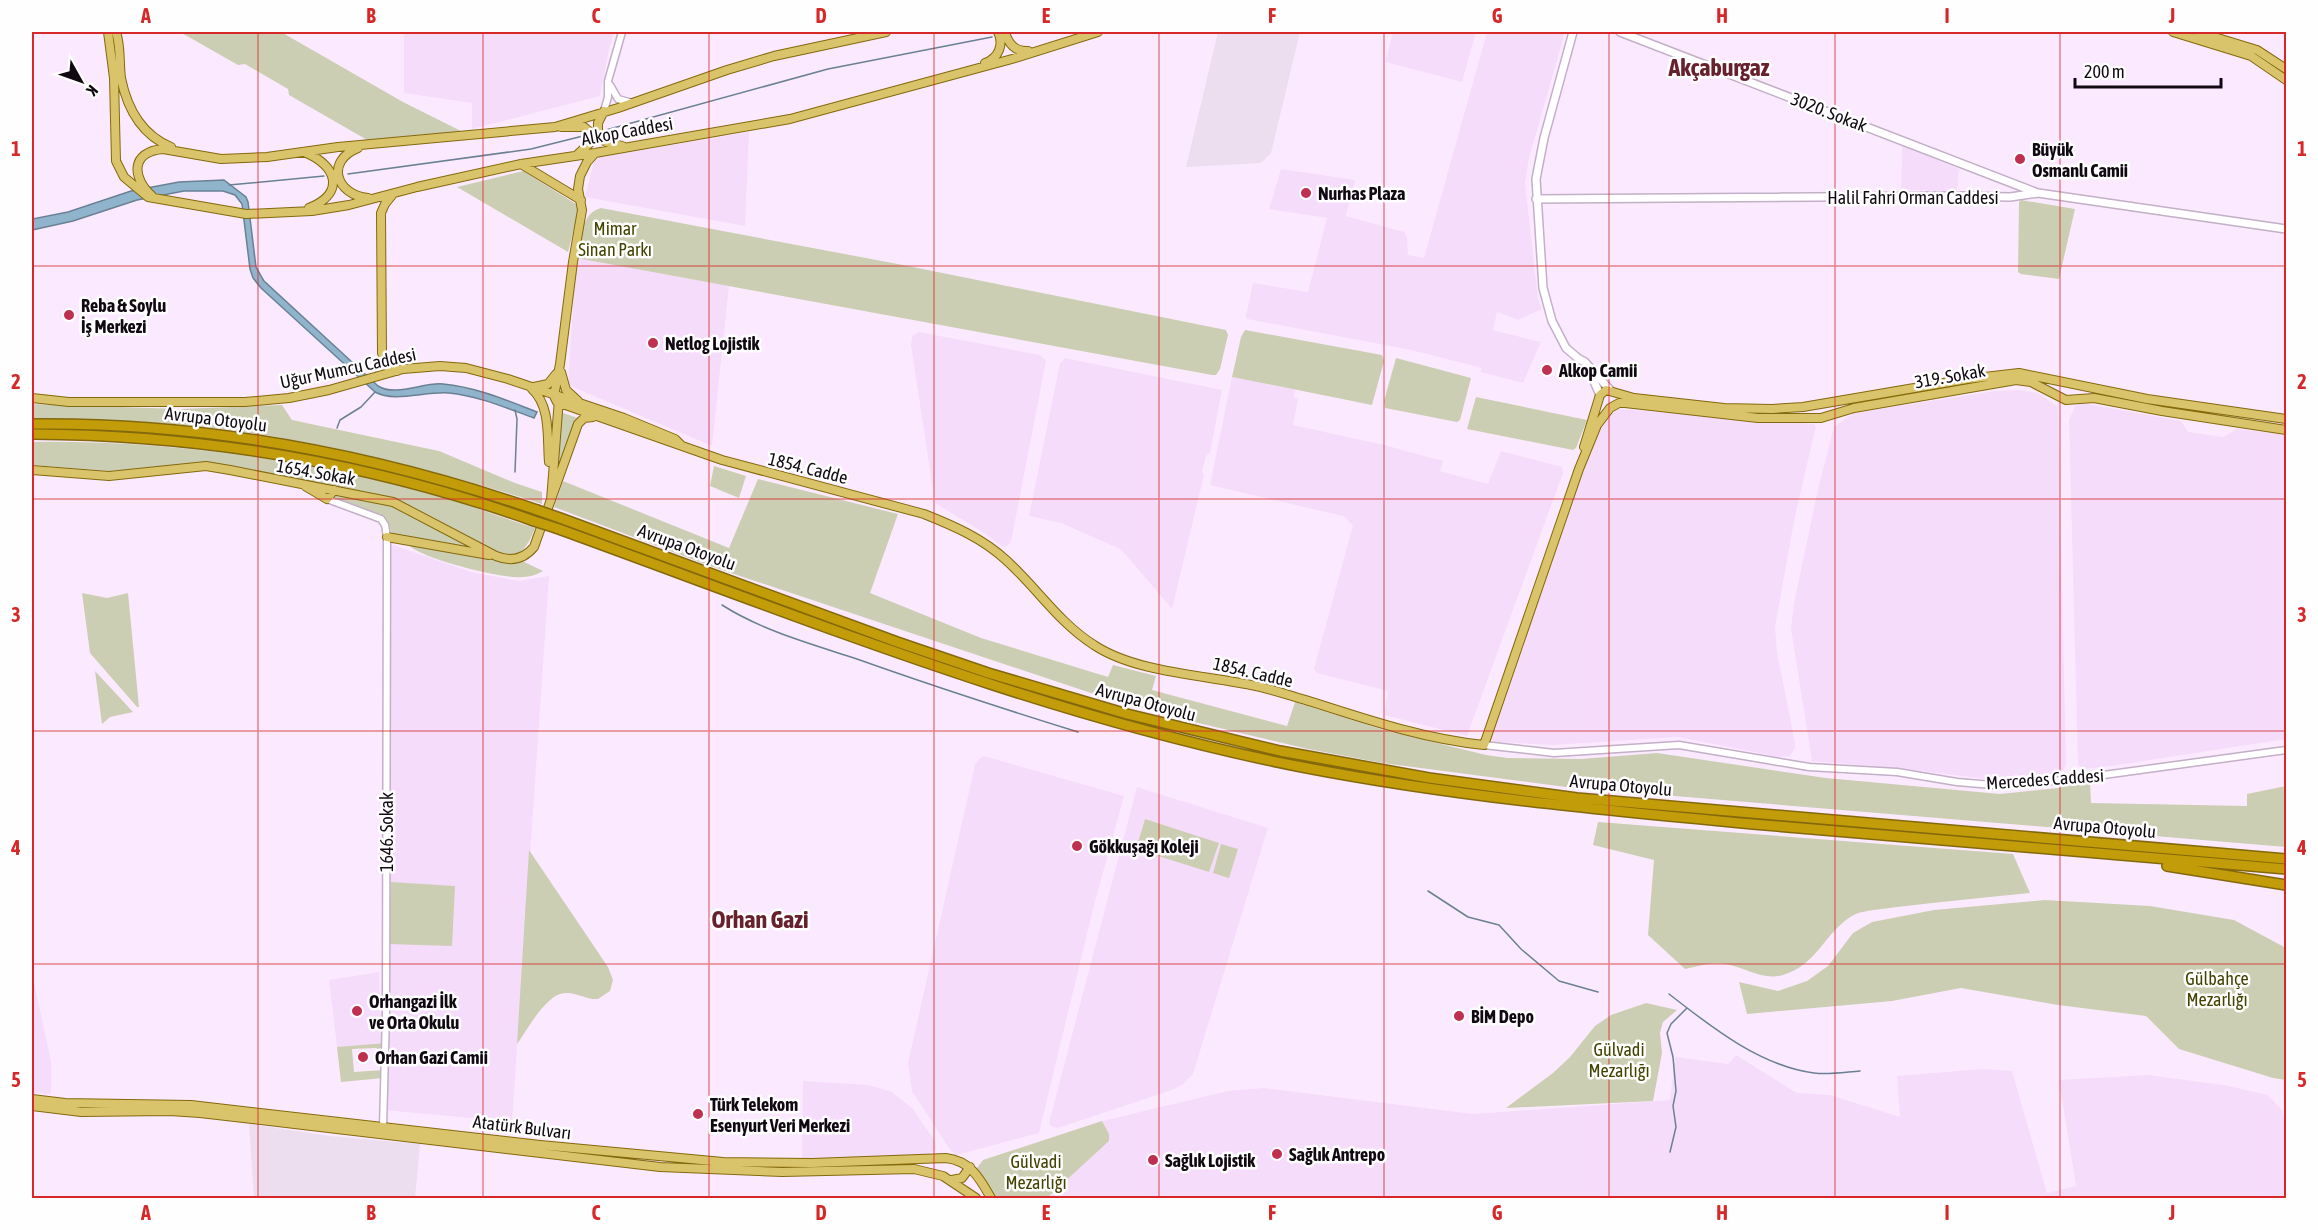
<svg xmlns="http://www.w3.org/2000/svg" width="2318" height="1230" viewBox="0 0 2318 1230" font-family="'Asap Condensed',sans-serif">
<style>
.commercial{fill:#ecddef}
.built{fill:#f6dcfb}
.green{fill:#ccceb3}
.water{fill:#90b4cc;stroke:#6a8194;stroke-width:1.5}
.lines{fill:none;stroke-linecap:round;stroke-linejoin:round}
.stream{stroke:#6a8194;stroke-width:1.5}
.tertiary-casing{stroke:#c3afc7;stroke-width:9}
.secondary-casing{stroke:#c3afc7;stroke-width:10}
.primary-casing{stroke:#84690c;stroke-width:10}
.motorway-casing{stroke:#84690c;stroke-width:12}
.tertiary{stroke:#fff;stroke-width:6}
.secondary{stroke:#fff;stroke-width:7}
.primary{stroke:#dac46b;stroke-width:8}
.motorway{stroke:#c29d09;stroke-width:9}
.motorway-bridge-casing{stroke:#84690c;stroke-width:12;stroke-linecap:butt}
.motorway-bridge{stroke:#c29d09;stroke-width:9}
.grid{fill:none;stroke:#d62828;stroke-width:1.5;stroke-opacity:0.55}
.poi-dot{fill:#bf2f4f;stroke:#fefefe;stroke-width:2}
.labels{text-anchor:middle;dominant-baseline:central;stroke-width:5;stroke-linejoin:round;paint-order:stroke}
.street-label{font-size:18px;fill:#100911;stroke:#fefefe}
.poi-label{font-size:18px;font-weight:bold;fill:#100911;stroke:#fefefe;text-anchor:start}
.park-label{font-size:18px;fill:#434300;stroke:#fefefe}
.district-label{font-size:24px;font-weight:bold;fill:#67212d;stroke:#fefefe}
.neatline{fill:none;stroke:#d62828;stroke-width:2}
.grid-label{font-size:20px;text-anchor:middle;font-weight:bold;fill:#d62828}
</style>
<rect width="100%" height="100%" fill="#fbeaff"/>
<path class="commercial" d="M1218 32H1300L1271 153 1261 163 1186 167Z
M249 1124 330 1136 420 1144 415 1198H254Z"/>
<path class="built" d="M404 32H614L609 49 600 96 472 129V103L404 93Z
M1393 32H1476L1462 82 1385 62Z
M1487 32H1565L1529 158 1525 183 1538 299 1542 309 1518 320 1497 312 1493 330 1541 342 1523 383 1481 372 1482 368 1411 350 1247 319 1246 316 1253 283 1308 292 1327 218 1269 209 1281 169 1355 180 1346 216 1404 232 1407 237 1408 255 1424 258Z
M749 132 745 226 585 197 595 158Z
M1902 145 1959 169 1957 191 1901 190Z
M576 258 729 286 712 446 568 385Z
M919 332 1040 355 1046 361 1011 542 1007 546 1003 547 986 534 935 503 911 345 912 336Z
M1065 358 1222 390 1210 453 1206 456 1202 472 1204 475 1172 609 1126 555 1120 549 1061 523 1029 516 1060 363Z
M1232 377 1295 390 1294 398 1298 399 1293 425 1384 445 1443 461 1440 471 1447 473 1488 484 1501 451 1562 467 1563 473 1467 736 1384 715 1388 691 1317 673 1314 669 1353 525 1343 516 1210 485Z
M2018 390 2038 393 2058 407 2066 764 2064 769 2059 773 1994 780 1906 769 1812 761 1791 629 1794 603 1818 489 1834 427 1854 413 1995 391Z
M2082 403 2181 421 2188 432 2223 437 2237 429 2286 435V739L2111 766 2083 769 2078 765 2069 420 2075 406Z
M1620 409 1813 424 1816 426 1795 516 1775 627 1777 652 1795 743V748L1790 756 1779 757 1678 737 1553 745 1495 742 1490 738V735L1593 438 1606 416Z
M387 543 471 572 519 581 549 576 512 1122 384 1110Z
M984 756 1124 796 1093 909 1039 1133 956 1155 950 1150 912 1091 908 1063 975 765 979 759Z
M1137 787 1268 828 1193 1074 1182 1085 1172 1090 1058 1128 1053 1127 1050 1125V1119Z
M379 972 382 1043 337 1047 329 980Z
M32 973 51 1061V1094L32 1093Z
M1736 1055 1797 1093 1830 1095 1900 1117 1897 1076 1983 1069 2012 1071 2047 1193 2076 1186 2059 1080 2147 1075 2224 1085 2268 1095 2282 1110 2286 1129V1198H1047L1109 1141V1134L1102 1121 1228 1091 1264 1088 1473 1114 1670 1100 1675 1057 1728 1064Z
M803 1081 869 1085 892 1092 912 1108 935 1141 936 1149 927 1155 802 1160Z"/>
<path class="green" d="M180 32H281L403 102 461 131 369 141 289 95 288 89 245 64 238 65Z
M523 171 576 204 578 213 568 252 457 187Z
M2021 200 2075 209 2059 279 2021 274 2018 272 2019 202Z
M601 208 903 265 1226 330 1228 335 1220 369 1216 375H1212L576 258C580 241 581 213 601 208Z
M1245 330 1382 355 1384 361 1372 405 1232 377 1241 337Z
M1396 358 1471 378 1460 420 1457 422 1385 408 1384 401Z
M1476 397 1587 420 1576 448 1573 450 1467 429Z
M32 404 180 409 282 405 292 420 439 451 515 483 542 492V504C458 477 369 453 282 438 201 423 113 419 32 419Z
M560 412 578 418 574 426 558 476H553Z
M32 442C161 440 293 458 418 490 458 500 496 516 535 528 531 539 524 553 512 557 496 562 412 503 388 497L209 465 109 471 32 465Z
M714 466 746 476 739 498 710 486Z
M758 479 898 514 870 593 981 638 1108 677 1113 665 1156 676 1152 690 1287 726 1295 702 1384 730 1486 755 1507 758 1581 759 1657 753 1826 778 2000 794 2058 788 2084 782 2090 783 2091 803 2247 806V794L2286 786V847L1566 787 1382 763 1308 749 1186 720 1091 693 710 566 554 507 563 481 729 548Z
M334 494 395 507 470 547 392 534 387 520 376 514 334 498Z
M408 544 518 559 543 571C535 576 525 578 516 577 497 577 418 558 408 544Z
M82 593 107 598 128 593 139 707H137L90 653Z
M95 671 133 712 110 717 102 724Z
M1145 819 1219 843 1209 872 1136 849Z
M1598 822 2013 854 2030 893C1986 897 1941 902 1897 907 1886 909 1861 910 1852 916 1826 931 1817 965 1783 975 1763 981 1745 967 1725 964 1711 962 1699 966 1685 969L1648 935 1654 860 1593 845Z
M1221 844 1238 849 1229 878 1213 873Z
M529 850 608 967 613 980 610 991 598 999C587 1000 576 992 565 993 546 994 528 1029 517 1044Z
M391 882 455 886 452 946 388 944Z
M2045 900 2150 906 2234 920 2286 948V1080L2273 1078 2179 1049 2146 1016 2058 1005 1961 988 1892 1001 1747 1014 1739 982 1778 991 1807 981 1828 966 1853 933 1872 922 1934 910Z
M1646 1003 1677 1010 1663 1022 1660 1033 1662 1053 1653 1101 1506 1108 1553 1073 1570 1057 1595 1026 1611 1015Z
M385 1043V1057H378L377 1048 352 1049 354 1072 384 1070V1078L341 1082 337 1047Z
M1102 1121 1109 1134V1141L1047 1198H995L977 1168 983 1160Z"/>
<path class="water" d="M224 180 246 197 248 202 256 267 264 281 378 386C396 397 423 382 443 384 476 387 506 400 537 412L534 418C506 408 479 396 449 393 425 391 395 403 375 392L261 288 253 278 250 269 242 204 235 195 223 191H184L137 200 73 221 32 230V219L68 212 131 191 179 182Z"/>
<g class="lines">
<path class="stream" d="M1016 33 1025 32
M606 130 828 69 992 37
M348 174 531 149 583 136
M229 185 324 176
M337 428 340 420 361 407 375 392
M515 472 517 419 515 410
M722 605C763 631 811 644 857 659 930 685 1004 709 1078 732
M1428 891 1468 917 1499 925 1521 949 1559 981 1598 992
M1669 994C1710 1026 1760 1066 1814 1073 1829 1075 1846 1072 1860 1071
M1670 1152 1676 1127 1673 1106 1676 1091 1673 1057 1667 1033 1671 1024 1687 1008"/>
<defs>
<path id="tertiary" d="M610 85 618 99 632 103
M604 111 608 97V81L622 32
M327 499 381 519 385 525 387 537 386 1014 383 1127
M1484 745 1554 753 1679 745 1809 767 1897 772 1957 782 1992 785 2067 780 2286 750"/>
<path id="secondary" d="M1573 32 1544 138 1536 179 1543 288 1552 321 1566 348 1579 359 1585 362 1611 391
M1620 32 2035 192
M1536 199 1960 196 2010 197 2038 193 2286 229
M1585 368 1592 377 1600 395"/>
<path id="primary" d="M108 32 114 78 116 161 124 177 148 197 246 214 312 211 349 205 417 187 521 164 595 153 790 119 1012 59 1098 32
M116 32C121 46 119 63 121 78 127 108 142 135 171 147
M1005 32C1008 43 1015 52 1028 51
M2173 32 2251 56 2286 80
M2198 32 2257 50 2286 69
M985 63C999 58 1004 44 998 32
M604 111 598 123V134L606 142 622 146
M561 127H584L590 132 592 141 578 154
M358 148C325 161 336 195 368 198
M304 152C337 165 346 193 309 208
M595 153 587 162 580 176 578 189 582 210 573 262 560 364 554 396 557 402 722 460 924 514C954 526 982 538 1006 560 1037 588 1059 623 1094 645 1136 673 1206 675 1256 686 1275 690 1294 697 1312 702 1368 720 1425 739 1484 745L1579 469 1597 425 1610 408 1619 403H1625L1758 418H1821L1854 408 2016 380 2031 382 2066 400 2094 398 2162 411 2286 430
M521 164 581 200
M393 194 385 204 381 213 382 353 388 366 397 371
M152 196C132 178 130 152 163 149L221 159 267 157 338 147 555 127 618 108 727 70 774 56 886 32
M561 372 566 390 578 401
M534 387 548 384 556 374
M532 389C551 406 547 438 549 462
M32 398 69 402H245L289 398 329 390 403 369 440 366 466 368 508 379 624 418 675 439 681 445
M1584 447 1600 395 1606 390 1634 398 1724 408 1772 409 1803 407 1967 379 2019 373 2147 399 2286 419
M32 470 109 476 206 466 230 470 393 502 496 556C511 562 524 559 534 547L578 424 584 418 593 417
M305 486 327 499 334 490
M551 500 559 399
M387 537 489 555
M32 1099 65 1103 191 1105 540 1145 723 1162 812 1163 946 1158C971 1161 980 1179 991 1198
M32 1106 81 1112 170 1111 200 1113 660 1167 782 1172 914 1169 943 1176 976 1198
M952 1180 962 1178 970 1167"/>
<path id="motorway" d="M32 424C204 422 374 454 537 510
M32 434C203 435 372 463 534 521
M560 518 897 642 988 673 1127 714 1280 751 1429 778 1577 798 2286 859
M556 528C802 617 1045 717 1302 767 1452 796 1602 810 1753 824 1931 840 2109 854 2286 869
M2167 866 2286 885"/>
</defs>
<use href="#tertiary" class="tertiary-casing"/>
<use href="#secondary" class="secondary-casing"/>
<use href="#primary" class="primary-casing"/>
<use href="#motorway" class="motorway-casing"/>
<use href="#tertiary" class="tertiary"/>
<use href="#secondary" class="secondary"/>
<use href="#primary" class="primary"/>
<use href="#motorway" class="motorway"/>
<defs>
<path id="motorway-bridge" d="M537 510 560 518
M534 521 556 528"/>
</defs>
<use href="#motorway-bridge" class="motorway-bridge-casing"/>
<use href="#motorway-bridge" class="motorway-bridge"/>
</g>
<path class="grid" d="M258 32V1198M483 32V1198M709 32V1198M934 32V1198M1159 32V1198M1384 32V1198M1609 32V1198M1835 32V1198M2060 32V1198M32 266H2286M32 499H2286M32 731H2286M32 964H2286"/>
<g class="poi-dot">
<circle cx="2020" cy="159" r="6"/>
<circle cx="1306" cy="193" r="6"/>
<circle cx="69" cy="315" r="6"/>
<circle cx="653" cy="343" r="6"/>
<circle cx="1547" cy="370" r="6"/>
<circle cx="1077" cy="846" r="6"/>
<circle cx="357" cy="1011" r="6"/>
<circle cx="1459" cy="1016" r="6"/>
<circle cx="363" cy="1057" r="6"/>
<circle cx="698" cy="1114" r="6"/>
<circle cx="1277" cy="1154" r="6"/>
<circle cx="1153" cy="1160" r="6"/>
</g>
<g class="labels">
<g class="street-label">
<text transform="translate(1829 112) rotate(21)">3020. Sokak</text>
<text transform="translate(627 131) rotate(-10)">Alkop Caddesi</text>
<text x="1913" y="197">Halil Fahri Orman Caddesi</text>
<text transform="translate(348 368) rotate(-12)">Uğur Mumcu Caddesi</text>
<text transform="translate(1950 376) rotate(-10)">319. Sokak</text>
<text transform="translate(216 419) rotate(7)">Avrupa Otoyolu</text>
<text transform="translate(808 468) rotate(14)">1854. Cadde</text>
<text transform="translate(316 472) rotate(10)">1654. Sokak</text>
<text transform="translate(687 547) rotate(20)">Avrupa Otoyolu</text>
<text transform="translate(1253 672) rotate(13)">1854. Cadde</text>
<text transform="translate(1146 702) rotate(15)">Avrupa Otoyolu</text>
<text transform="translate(2045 779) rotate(-4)">Mercedes Caddesi</text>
<text transform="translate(1621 785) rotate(5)">Avrupa Otoyolu</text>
<text transform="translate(2105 827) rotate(5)">Avrupa Otoyolu</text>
<text transform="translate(386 832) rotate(-90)">1646. Sokak</text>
<text transform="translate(522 1127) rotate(7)">Atatürk Bulvarı</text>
</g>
<g class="poi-label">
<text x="2032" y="149">Büyük<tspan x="2032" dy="21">Osmanlı Camii</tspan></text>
<text x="1318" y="193">Nurhas Plaza</text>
<text x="81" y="305">Reba &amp; Soylu<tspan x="81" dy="21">İş Merkezi</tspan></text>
<text x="665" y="343">Netlog Lojistik</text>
<text x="1559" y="370">Alkop Camii</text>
<text x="1089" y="846">Gökkuşağı Koleji</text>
<text x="369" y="1001">Orhangazi İlk<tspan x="369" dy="21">ve Orta Okulu</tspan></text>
<text x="1471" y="1016">BİM Depo</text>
<text x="375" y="1057">Orhan Gazi Camii</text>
<text x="710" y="1104">Türk Telekom<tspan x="710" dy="21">Esenyurt Veri Merkezi</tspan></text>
<text x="1289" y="1154">Sağlık Antrepo</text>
<text x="1165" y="1160">Sağlık Lojistik</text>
</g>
<g class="park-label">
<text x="615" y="228">Mimar<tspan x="615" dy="21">Sinan Parkı</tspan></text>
<text x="2217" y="978">Gülbahçe<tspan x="2217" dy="21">Mezarlığı</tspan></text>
<text x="1619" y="1049">Gülvadi<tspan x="1619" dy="21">Mezarlıḡı</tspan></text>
<text x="1036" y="1161">Gülvadi<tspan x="1036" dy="21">Mezarlığı</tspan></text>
</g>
<g class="district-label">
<text x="1719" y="67">Akçaburgaz</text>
<text x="760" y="919">Orhan Gazi</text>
</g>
</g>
<rect width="2318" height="1230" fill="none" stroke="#fefefe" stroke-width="66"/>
<g transform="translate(81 81) rotate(130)" stroke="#fefefe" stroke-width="4.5" paint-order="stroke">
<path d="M0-4.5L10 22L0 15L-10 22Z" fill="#100911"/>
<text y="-9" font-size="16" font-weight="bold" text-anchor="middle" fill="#100911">K</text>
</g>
<path d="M2075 78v9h146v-9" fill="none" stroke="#100911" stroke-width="3"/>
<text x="2084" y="78" font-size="18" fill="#100911" stroke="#fefefe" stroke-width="4.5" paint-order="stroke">200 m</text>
<rect x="33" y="33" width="2252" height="1164" class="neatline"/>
<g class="grid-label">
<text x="146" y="23">A</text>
<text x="371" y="23">B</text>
<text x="596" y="23">C</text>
<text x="821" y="23">D</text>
<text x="1046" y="23">E</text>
<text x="1272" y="23">F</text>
<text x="1497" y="23">G</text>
<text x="1722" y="23">H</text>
<text x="1947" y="23">I</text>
<text x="2172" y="23">J</text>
<text x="16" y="156">1</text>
<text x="2302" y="156">1</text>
<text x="16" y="389">2</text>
<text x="2302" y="389">2</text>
<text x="16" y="622">3</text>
<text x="2302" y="622">3</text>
<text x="16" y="855">4</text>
<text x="2302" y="855">4</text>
<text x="16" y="1087">5</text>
<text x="2302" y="1087">5</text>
<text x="146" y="1220">A</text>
<text x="371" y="1220">B</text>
<text x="596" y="1220">C</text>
<text x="821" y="1220">D</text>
<text x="1046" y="1220">E</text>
<text x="1272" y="1220">F</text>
<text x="1497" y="1220">G</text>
<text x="1722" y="1220">H</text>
<text x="1947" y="1220">I</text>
<text x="2172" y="1220">J</text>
</g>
</svg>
